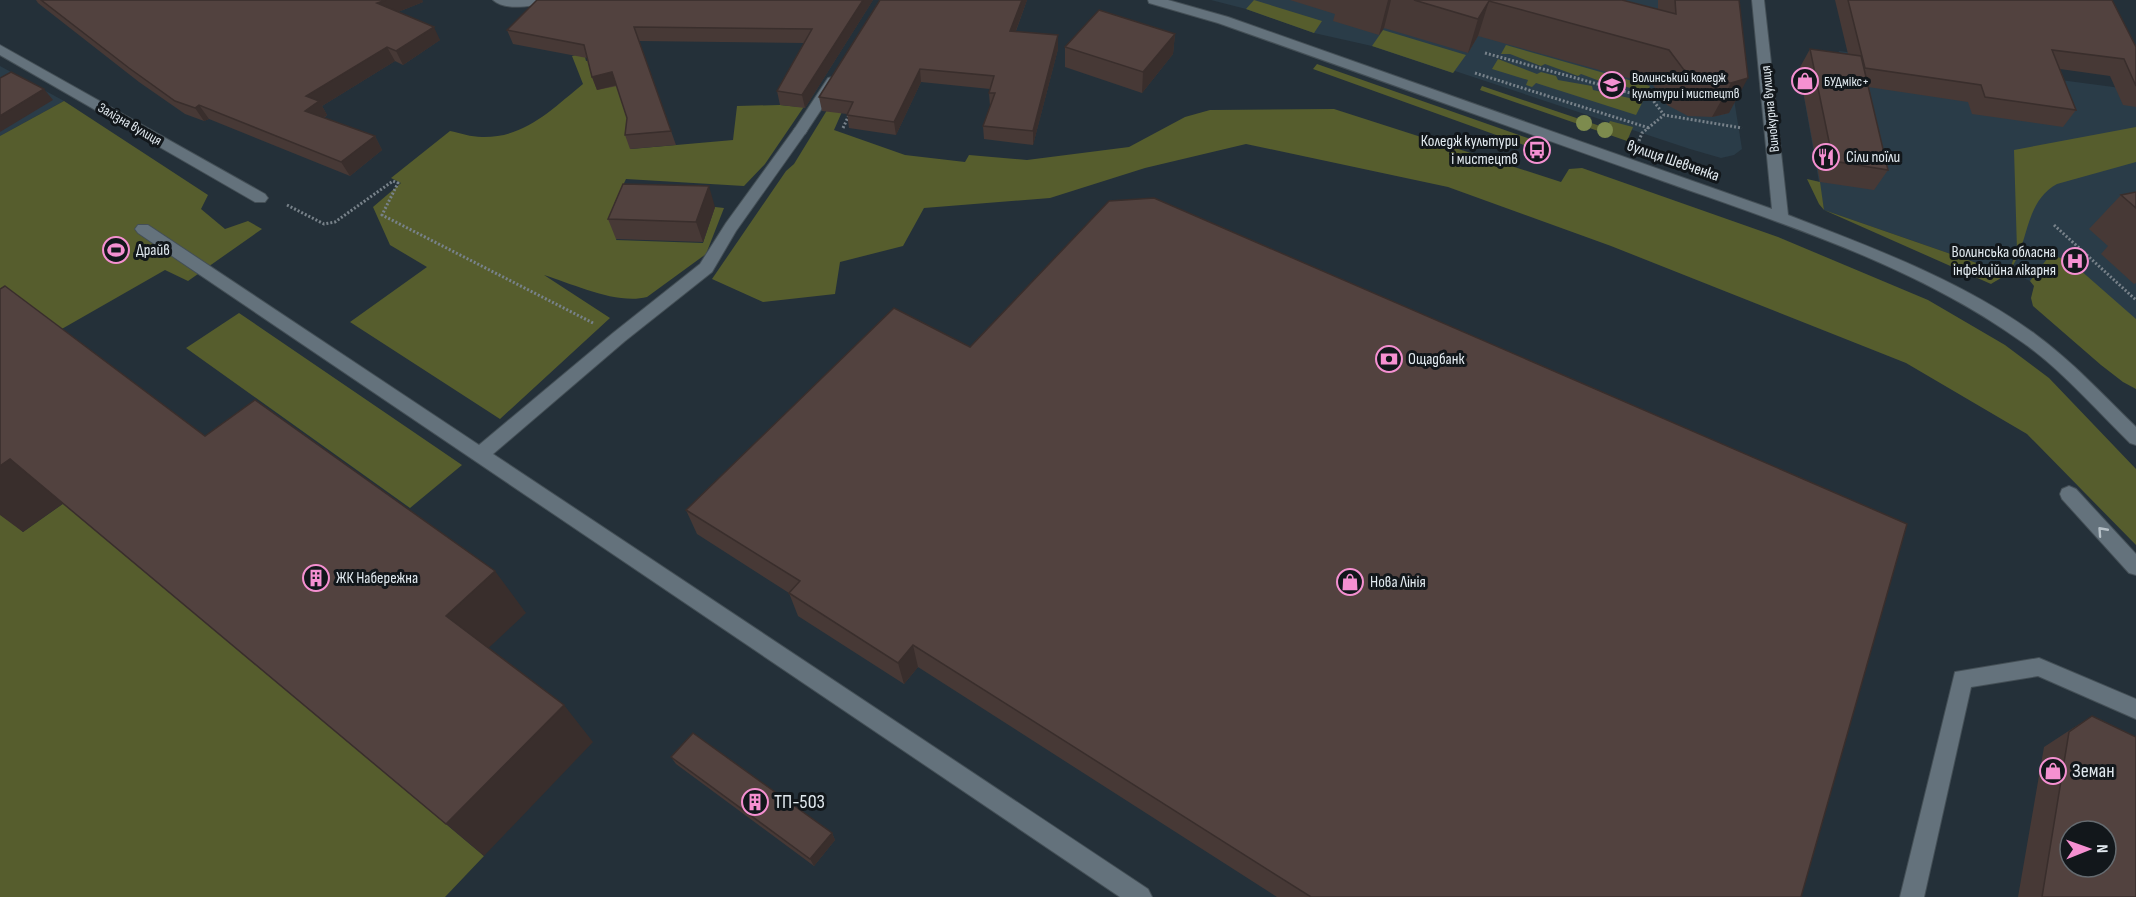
<svg xmlns="http://www.w3.org/2000/svg" width="2136" height="897" viewBox="0 0 2136 897" font-family="'Sofia Sans Condensed',sans-serif">
<style>
.built{fill:#2a3c48}
.green{fill:#565d2d}
.lines{fill:none;stroke-linecap:round;stroke-linejoin:round}
.service-casing{stroke:#444f56;stroke-width:2}
.minor-casing{stroke:#444f56;stroke-width:2}
.path{stroke:#78828a;stroke-width:3;stroke-dasharray:2 2;stroke-linecap:butt}
.service{fill:#64727c;fill-rule:evenodd}
.minor{fill:#64727c;fill-rule:evenodd}
.tree{fill:#7d8b4e}
.wall{fill:#473936}
.shaded-wall{fill:#392e2c}
.building{fill:#52423f;stroke:#392e2c;stroke-width:1.5;fill-rule:evenodd}
.oneway{stroke:#b6c0c7}
.labels{text-anchor:middle;dominant-baseline:central;stroke-width:6;stroke-linejoin:round;paint-order:stroke}
.far-poi-label{font-size:14px;fill:#e2eaf0;stroke:#12171b;text-anchor:start}
.far-street-label{font-size:14px;fill:#e2eaf0;stroke:#12171b}
.poi-label{font-size:16px;fill:#e2eaf0;stroke:#12171b;text-anchor:start}
.street-label{font-size:16px;fill:#e2eaf0;stroke:#12171b}
.near-poi-label{font-size:20px;fill:#e2eaf0;stroke:#12171b;text-anchor:start}
</style>
<rect width="100%" height="100%" fill="#243039"/>
<path class="built" d="M1211 0H1718L1742 149 1734 155 1721 158 1690 149 1455 71 1453 73 1372 46 1314 33 1246 9Z
M1839 51 2136 90V384L2030 281 2009 271 1994 269 1824 210 1799 69 1844 76Z
M0 66 64 101 0 136Z"/>
<path class="green" d="M1254 0 1322 21 1314 33 1246 9Z
M1383 30 1466 55 1453 73 1372 46Z
M1506 45 1650 86 1647 93 1620 85 1616 87 1581 74 1578 76 1545 64 1541 66 1510 54H1501Z
M584 53 586 61 593 60 617 85 628 119 631 149 733 140 737 106 780 105 800 107 818 86 765 164 744 186 626 179 614 204H630L616 240 703 243 715 207 724 208 706 254 647 297C617 305 573 284 544 275L610 318 500 419 350 322 427 267 390 245 373 207 401 183 391 178 450 131C460 133 471 137 482 137 525 138 552 109 583 84L572 56Z
M1498 59 1537 74 1541 72 1556 76 1558 80 1592 86 1593 90 1643 101 1636 115 1536 83 1532 87 1526 85 1528 80 1492 69Z
M1317 64 1550 146 1551 150 1546 153 1313 69Z
M851 71 852 89 834 130 905 155 965 162 969 155 1027 160 1129 147 1185 117 1210 110 1334 109 1561 182 1569 169 1582 168 1778 237 1928 300 2005 345 2049 378 2136 469V545L2027 434 1906 363 1611 246 1448 187 1246 144 1145 168 1050 198 924 208 903 246 840 262 835 294 763 302 712 279 786 171 794 164Z
M1482 86 1606 128 1610 121 1633 127 1627 141 1480 90Z
M64 101 208 195 201 209 225 229 248 221 262 229 188 281 165 270 53 334 0 367V136Z
M2136 127V162L2057 184C2024 202 2030 242 2010 270 2006 276 1997 280 1991 284L1824 210 1819 204 1807 179 1820 182 1824 210 1994 269 2009 271 2017 250 2014 150Z
M2055 256 2071 262 2136 319V389L2123 382 2101 365 2033 306 2031 298 2034 286 2030 281 2047 259Z
M239 313 462 465 410 508 186 348Z
M64 503 484 856 445 897H0V512L23 532Z"/>
<g class="lines">
<defs>
<path id="service" d="M493 0H547L546 3C531 6 505 11 493 0Z
M800 126 807 131 736 231 712 272 625 341 493 454 1148 889 1152 897H1120L138 233 135 229 138 225H148L479 445 613 333 700 264 726 223 795 128Z
M2069 486 2076 489 2136 554V575L2129 573 2062 499 2060 494 2062 489Z
M2039 658 2136 699V719L2038 676 1971 687 1924 897H1900L1955 672Z"/>
<path id="minor" d="M1148 0H1168L1228 17 1772 209 1752 0H1764L1788 215C1873 248 1961 280 2035 334 2072 361 2103 395 2136 427V445L2130 443C2095 409 2062 370 2022 342 1915 265 1783 224 1660 180 1513 128 1366 75 1218 23L1149 3Z
M0 45 265 194 268 198 265 202H255L0 55Z
M833 77 840 81 805 134H795L793 131 795 128 828 78Z"/>
</defs>
<use href="#service" class="service-casing"/>
<use href="#minor" class="minor-casing"/>
<path class="path" d="M1485 53 1652 99 1664 115
M1475 73 1649 128
M843 128 849 115
M1639 141 1642 133 1664 115 1742 128
M287 205 324 224 335 222 393 181 398 183 382 215 593 323
M2054 225 2136 300"/>
<use href="#service" class="service"/>
<use href="#minor" class="minor"/>
</g>
<g class="tree">
<circle cx="1584" cy="123" r="8"/>
<circle cx="1605" cy="130" r="8"/>
</g>
<path class="wall" d="M36 0H422L423 2 398 12 440 40 403 65 395 61 322 106 327 115 324 118 375 136 382 150 350 176 209 119 204 121 185 114 139 82 38 3Z
M873 0 805 108 780 105 777 91 804 43 639 41 676 145 630 149 625 135 627 118 617 86 597 90 592 77 587 58 513 44 507 30Z
M880 0H1027L1016 31 1058 49 1033 145 984 139 983 126 990 106 989 93 990 89 921 82 896 135 849 128 847 114 822 111 819 97Z
M1290 0H1622L1658 10V0H1739L1729 113 1712 117 1688 116 1667 105 1653 85 1478 36 1468 53 1384 28 1379 35 1333 21 1335 14Z
M1835 0H2112L2136 47V107L2123 105 2110 76 2060 69 2076 110 2063 127 1972 114 1968 102 1868 87 1888 170 1874 190 1820 182 1799 69 1810 49 1848 54Z
M1175 34 1173 54 1142 93 1065 67V47Z
M2136 192V283L2134 284 2101 254 2108 246 2089 229 2121 195Z
M715 207 703 242 616 239 608 219Z
M686 510 1801 897H1277L918 667 904 684 798 616 789 593 697 534Z
M2092 716 2136 897H2018L2044 747 2067 732Z
M671 757 832 833 835 840 814 866 676 764Z"/>
<path class="shaded-wall" d="M386 0H422L423 2 385 17 377 3Z
M863 0H873L805 108 802 95Z
M1022 0H1027L1011 44 1010 31Z
M1388 0H1391L1384 28 1379 35Z
M1489 1 1478 36 1468 53 1478 19Z
M434 27 440 40 403 65 396 51Z
M1175 34 1173 54 1142 93 1143 72Z
M1058 35V49L1033 145V131Z
M387 47 395 61 322 106 327 115 313 125 305 111 306 96Z
M920 69 921 82 896 135 894 122Z
M612 72 617 85 597 90 592 77Z
M1748 78 1729 113 1712 117 1731 83Z
M44 89 53 100 0 132V116Z
M199 105 209 119 204 121 195 108Z
M375 136 382 150 350 176 341 162Z
M709 186 715 207 703 242 696 222Z
M10 459 64 503 23 532 0 515V466Z
M495 571 526 613 480 656 446 616Z
M913 645 918 667 904 684 898 663Z
M564 705 593 742 484 856 446 824Z
M832 833 835 840 814 866 810 859Z"/>
<path class="building" d="M41 0H386L377 3 434 27 396 51 387 47 306 96 319 101 305 111 375 136 341 162 199 105 195 108 175 101 129 68Z
M537 0H863L802 95 777 91 812 29 634 27 671 131 625 135 627 118 612 72 592 77 584 45 507 30Z
M880 0H1022L1010 31 1058 35 1033 131 983 126 995 93H989L994 76 920 69 894 122 847 115 853 102 819 97Z
M1414 0H1622L1676 14 1675 0H1739L1748 78 1731 83 1705 81 1684 70 1669 50 1489 1 1478 19Z
M1848 0H2112L2136 47V86L2124 59 2052 50 2076 110 1985 97 1981 85 1865 68Z
M1099 10 1175 34 1143 72 1065 47Z
M1810 49 1861 56 1888 170 1833 161Z
M11 72 44 89 0 116V78Z
M623 184 709 186 696 222 608 219Z
M2136 192V208L2121 195Z
M1154 198 1907 524 1801 897H1311L913 645 898 663 789 593 800 581 686 510 894 308 970 347 1109 201Z
M5 286 205 436 255 400 495 571 446 616 564 705 446 824 10 459 0 466V289Z
M2092 716 2136 737V897H2042L2069 732ZM2070 831H2106V867H2070Z
M693 733 832 833 810 859 671 757Z"/>
<defs><path id="oneway-chevron" d="M-2-3.5L2.5 0L-2 3.5" fill="none" stroke-width="1.6" stroke-linecap="round" stroke-linejoin="round" transform="scale(1.5)"/></defs>
<use class="oneway" href="#oneway-chevron" transform="translate(2102 531) rotate(-132)"/>
<defs>
<symbol id="shop-ring" viewBox="-11 -11 22 22"><circle r="9.5" fill="#12171b" stroke="#f590d1" stroke-width="1.5"/><path d="M-5-2.5h2.3a2.7 3.5 0 0 1 5.4 0H5L5.5 6h-11ZM-1.5-2.5h3a1.5 2.3 0 0 0-3 0Z" fill="#f590d1"/></symbol>
<symbol id="university-ring" viewBox="-11 -11 22 22"><circle r="9.5" fill="#12171b" stroke="#f590d1" stroke-width="1.5"/><path d="M0-5L7-2L0 1L-7-2ZM-4 1L0 2.5L4 1V4Q0 6-4 4Z" fill="#f590d1"/></symbol>
<symbol id="bus-ring" viewBox="-11 -11 22 22"><circle r="9.5" fill="#12171b" stroke="#f590d1" stroke-width="1.5"/><path d="M-5-6H5V4H4V6H2V4H-2V6H-4V4H-5ZM-3.5-4V0h7V-4ZM-3.5 1.2v1.5H-2V1.2ZM2 1.2v1.5H3.5V1.2Z" fill="#f590d1"/></symbol>
<symbol id="restaurant-ring" viewBox="-11 -11 22 22"><circle r="9.5" fill="#12171b" stroke="#f590d1" stroke-width="1.5"/><path d="M-5-6h1v4h1v-4h1v4h1v-4h1v5L-1.5 .5V6h-2V.5L-5-1ZM5-6V6H3V1.5H1.5Q1.5-4 5-6Z" fill="#f590d1"/></symbol>
<symbol id="stadium-ring" viewBox="-11 -11 22 22"><circle r="9.5" fill="#12171b" stroke="#f590d1" stroke-width="1.5"/><path d="M0-5a6.5 5 0 1 0 0 10a6.5 5 0 1 0 0-10ZM-3.5-1.8h7v3.6h-7Z" fill="#f590d1"/></symbol>
<symbol id="hospital-ring" viewBox="-11 -11 22 22"><circle r="9.5" fill="#12171b" stroke="#f590d1" stroke-width="1.5"/><path d="M-5-5h3v3.5h4V-5h3V5h-3V1.5h-4V5h-3Z" fill="#f590d1"/></symbol>
<symbol id="bank-ring" viewBox="-11 -11 22 22"><circle r="9.5" fill="#12171b" stroke="#f590d1" stroke-width="1.5"/><path d="M-6-4H6V4H-6ZM0-2.3a2.3 2.3 0 1 0 0 4.6a2.3 2.3 0 1 0 0-4.6Z" fill="#f590d1"/></symbol>
<symbol id="building-ring" viewBox="-11 -11 22 22"><circle r="9.5" fill="#12171b" stroke="#f590d1" stroke-width="1.5"/><path d="M-4-6H4V6H1V3H-1V6H-4ZM-2.5-4.3h1.7v1.8h-1.7ZM.8-4.3h1.7v1.8H.8ZM-2.5-1h1.7V.8h-1.7ZM.8-1h1.7V.8H.8Z" fill="#f590d1"/></symbol>
</defs>
<g fill-rule="evenodd">
<use href="#shop-ring" x="1790" y="66" width="30" height="30"/>
<use href="#university-ring" x="1597" y="70" width="30" height="30"/>
<use href="#bus-ring" x="1522" y="135" width="30" height="30"/>
<use href="#restaurant-ring" x="1811" y="142" width="30" height="30"/>
<use href="#stadium-ring" x="101" y="235" width="30" height="30"/>
<use href="#hospital-ring" x="2060" y="246" width="30" height="30"/>
<use href="#bank-ring" x="1374" y="344" width="30" height="30"/>
<use href="#building-ring" x="301" y="563" width="30" height="30"/>
<use href="#shop-ring" x="1335" y="567" width="30" height="30"/>
<use href="#shop-ring" x="2038" y="756" width="30" height="30"/>
<use href="#building-ring" x="740" y="787" width="30" height="30"/>
</g>
<g class="labels">
<g class="far-poi-label">
<text x="1632" y="77">Волинський коледж<tspan x="1632" dy="16">культури і мистецтв</tspan></text>
<text x="1824" y="81">БУДмікс+</text>
</g>
<g class="far-street-label">
<text transform="translate(1770 109) rotate(-96)">Винокурна вулиця</text>
<text transform="translate(130 124) rotate(30)">Залізна вулиця</text>
</g>
<g class="poi-label">
<text x="1518" y="141" text-anchor="end">Коледж культури<tspan x="1518" dy="18">і мистецтв</tspan></text>
<text x="1846" y="157">Сіли поїли</text>
<text x="136" y="250">Драйв</text>
<text x="2056" y="252" text-anchor="end">Волинська обласна<tspan x="2056" dy="18">інфекційна лікарня</tspan></text>
<text x="1408" y="359">Ощадбанк</text>
<text x="336" y="578">ЖК Набережна</text>
<text x="1370" y="582">Нова Лінія</text>
</g>
<g class="street-label">
<text transform="translate(1673 161) rotate(19)">вулиця Шевченка</text>
</g>
<g class="near-poi-label">
<text x="2072" y="771">Земан</text>
<text x="774" y="802">ТП-503</text>
</g>
</g>
<g transform="translate(2088 849) rotate(89)"><circle r="28" fill="#12171b" stroke="#656b70" stroke-width="1.5"/>
<path d="M0-4.5L10 22L0 15L-10 22Z" fill="#f590d1"/>
<text y="-9" font-size="16" font-weight="bold" text-anchor="middle" fill="#e2eaf0">N</text>
</g>
</svg>
